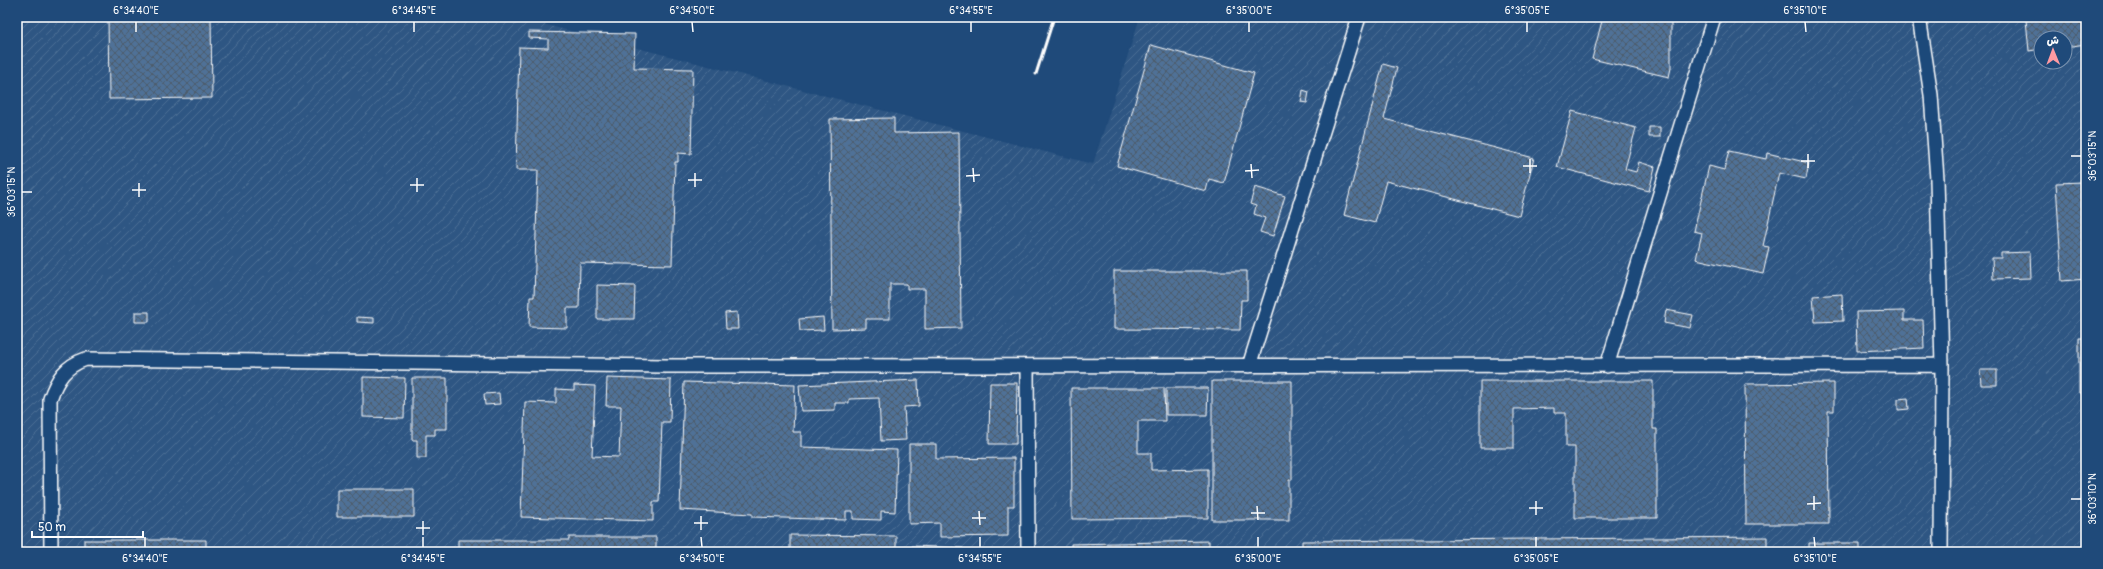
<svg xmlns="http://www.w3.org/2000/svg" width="2103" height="569" viewBox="0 0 2103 569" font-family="Pangolin,'Playpen Sans Arabic',sans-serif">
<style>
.industrial{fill:url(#industrial-furrows);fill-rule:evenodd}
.building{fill:url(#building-cross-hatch);stroke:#fff}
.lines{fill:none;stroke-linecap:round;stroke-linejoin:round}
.street-casing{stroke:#fff;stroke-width:16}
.street{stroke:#1f4a7a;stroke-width:13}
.rail{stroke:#fff;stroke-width:3}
.ticks{fill:none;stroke:#fff;stroke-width:1.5}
.neatline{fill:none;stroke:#fff;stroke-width:1.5}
.ticks-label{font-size:10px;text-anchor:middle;fill:#fff}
</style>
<defs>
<pattern id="industrial-furrows" width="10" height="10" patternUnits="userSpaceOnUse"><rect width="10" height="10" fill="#2e5683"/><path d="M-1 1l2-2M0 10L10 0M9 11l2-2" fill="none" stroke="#4d6f96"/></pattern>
<pattern id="building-cross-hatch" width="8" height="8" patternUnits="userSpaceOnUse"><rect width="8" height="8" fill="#507197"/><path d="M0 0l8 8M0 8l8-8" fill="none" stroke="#4e5b6a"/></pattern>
</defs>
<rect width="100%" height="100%" fill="#1f4a7a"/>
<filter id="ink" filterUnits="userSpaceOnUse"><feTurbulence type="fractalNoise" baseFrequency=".025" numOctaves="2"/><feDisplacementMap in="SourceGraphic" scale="8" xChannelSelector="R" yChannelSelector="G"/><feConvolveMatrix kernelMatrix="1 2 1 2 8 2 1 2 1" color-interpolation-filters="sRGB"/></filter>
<g filter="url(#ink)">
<path class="industrial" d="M17 17H515L1093 164 1140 17H2086V552H17ZM2041 38H2065V62H2041Z"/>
<path class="building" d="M108 17H211L212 98 109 99Z
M1603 17H1656L1671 21V68L1669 77 1592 59Z
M2052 17H2086V44L2065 47V38H2041V49L2029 51 2026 20Z
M529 32 635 34 634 68 693 69 691 154 678 153V162H675L672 265 580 263 579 308H567V328L529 327 530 297H534L538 170H516L519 47 548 48V39L529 38Z
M1151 45 1254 73 1224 183 1209 179 1206 191 1117 166Z
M1383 64 1397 68 1384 119 1534 158 1519 216 1386 181 1375 223 1344 215Z
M1303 90 1309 92 1307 103 1301 102Z
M1572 111 1636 128 1625 169 1636 172 1639 162 1655 167 1649 191 1557 167Z
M894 118V133L959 132 961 328 925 329V289H907V284H890V319H866V328L832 329 830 119Z
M1649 127H1660V137H1649Z
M1729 151 1766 159 1767 153 1809 163 1806 179 1779 173 1763 246 1769 247 1763 274 1696 259 1702 233 1694 231 1709 166 1724 170Z
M2083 171H2086V279L2062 281 2056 183 2083 182Z
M1255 187 1285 196 1273 236 1260 232 1265 218 1254 214 1256 206 1250 204Z
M2030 252 2031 278 1993 279 1992 258H2001V253Z
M1114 271H1247V300H1241L1240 330 1114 329Z
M597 285 635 286 634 319H597Z
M1842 294 1843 321 1815 322 1813 296Z
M1666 310 1693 315 1690 328 1664 323Z
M1904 311V320H1923L1924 348 1857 351 1856 312Z
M135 312H149V322H135Z
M737 312 738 329H726L725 313Z
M357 317 374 318V323L357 322Z
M823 317 824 330 800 331 799 319Z
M2079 338H2086V393H2079Z
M1980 370H1997V385H1981Z
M363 377 405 378 404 418 363 417Z
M412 378H447V429H435V435H426V458H417V440H412Z
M607 378 671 380 670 422H662L659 502H653V521L521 517 525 402 556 403V389L574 390V385L595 386 592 456 619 457 621 406H606Z
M918 380 919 406 904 407 906 440 881 441 879 398 849 399V403H835V410L801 411 799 385Z
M1212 381H1292V480H1289V520H1212Z
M1480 381H1653V429H1657V518H1575V447H1566V413H1554V408L1514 409V448H1480Z
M684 382 795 385 793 432H801V447L897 450 895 512 881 511V520L853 519V511H846V520L752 517V514L680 510Z
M990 383H1017L1016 444H989Z
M1834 383V411H1828L1829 524H1746L1745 384Z
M1071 388H1164L1165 421H1138V453H1151V470L1208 469V518L1072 519Z
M1166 388H1208L1207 415H1166Z
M499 393 500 404 485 405 484 394Z
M1908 398 1909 409 1898 410V399Z
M909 444H936V459L1014 458V506H1008V536L940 537V523L909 524Z
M337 489H414V517H337Z
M790 535 896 536V552H790Z
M569 537H656V552H458V540H569Z
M1767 537V552H1302V541Z
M84 540H206V552H84Z
M1209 541V552H1071V544Z
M1809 543H1860V552H1809Z
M912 546 963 548V552H912Z"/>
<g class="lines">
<defs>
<path id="street" d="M1919 17 1931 95 1937 179 1942 365 1941 552
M1249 366 1359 17
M1607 366 1714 17
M1027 367 1028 552
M51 552 50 399C57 379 65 366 86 359L666 366 1942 365"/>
</defs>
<use href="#street" class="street-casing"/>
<use href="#street" class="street"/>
<path class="rail" d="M1036 74 1054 17"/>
</g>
</g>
<path class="ticks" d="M136 22V32M414 22V32M692 22 693 32M971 22V32M1249 22V32M1527 22V32M1805 22 1806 32M1808 154V168M2071 156H2081M1530 159V173M1801 161H1815M1251 164 1252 178M1523 166H1537M973 168 974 182M1245 171 1259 170M695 173V187M966 176 980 175M417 178V192M688 180H702M139 183V197M410 185H424M132 190H146M22 192H32M1814 496V510M2071 499H2081M1536 501V515M1807 504 1821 503M1257 506 1258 520M1529 508H1543M979 511 980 525M1251 513H1265M701 516V530M972 518H986M423 521V535M694 523H708M416 528H430M145 537V547M423 537V547M701 537 702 547M980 537V547M1258 537V547M1536 537V547M1814 537 1815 547"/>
<rect width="2103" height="569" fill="none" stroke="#1f4a7a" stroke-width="44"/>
<g transform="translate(2053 50) rotate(359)"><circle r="19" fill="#1f4a7a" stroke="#7992af"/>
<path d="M0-3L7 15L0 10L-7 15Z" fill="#ff9aa2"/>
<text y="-6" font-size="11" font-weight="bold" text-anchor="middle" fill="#ffffff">ش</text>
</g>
<path d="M32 531v6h111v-6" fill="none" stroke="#ffffff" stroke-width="2"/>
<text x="38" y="531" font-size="12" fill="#ffffff" stroke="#1f4a7a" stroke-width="3" paint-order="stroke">50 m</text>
<rect x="22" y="22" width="2059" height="525" class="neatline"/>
<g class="ticks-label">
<text x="136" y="14">6°34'40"E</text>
<text x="414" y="14">6°34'45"E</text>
<text x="692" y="14">6°34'50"E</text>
<text x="971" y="14">6°34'55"E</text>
<text x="1249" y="14">6°35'00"E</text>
<text x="1527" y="14">6°35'05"E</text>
<text x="1805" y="14">6°35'10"E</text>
<text transform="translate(2092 156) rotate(-90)" y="4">36°03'15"N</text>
<text transform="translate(11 192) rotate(-90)" y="4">36°03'15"N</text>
<text transform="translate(2092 499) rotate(-90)" y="4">36°03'10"N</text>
<text x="145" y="562">6°34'40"E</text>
<text x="423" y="562">6°34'45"E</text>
<text x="702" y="562">6°34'50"E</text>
<text x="980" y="562">6°34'55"E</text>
<text x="1258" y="562">6°35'00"E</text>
<text x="1536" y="562">6°35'05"E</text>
<text x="1815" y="562">6°35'10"E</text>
</g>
</svg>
